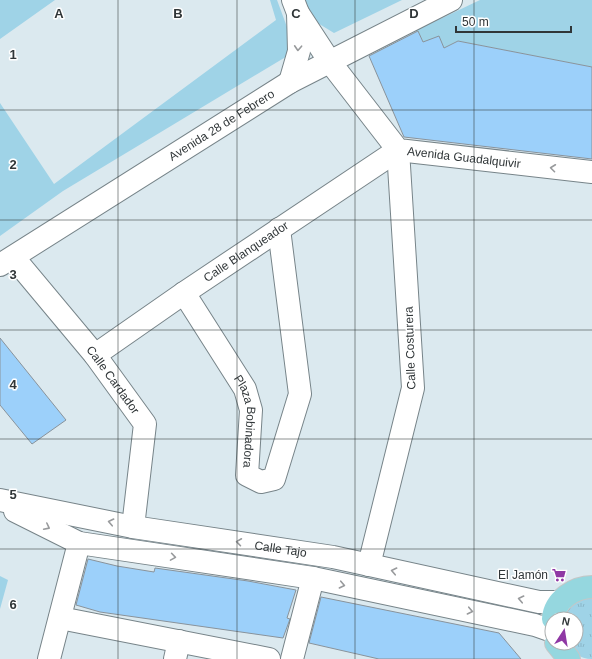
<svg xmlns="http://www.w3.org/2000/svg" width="592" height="659" viewBox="0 0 592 659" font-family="Helvetica,sans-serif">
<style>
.grass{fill:url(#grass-tufts)}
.green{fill:#9fd3e7}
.building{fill:#9cd0fa;stroke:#89939b}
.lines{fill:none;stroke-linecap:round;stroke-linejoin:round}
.minor-casing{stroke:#778489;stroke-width:24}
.major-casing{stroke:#c5c7c7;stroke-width:24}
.minor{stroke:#fff;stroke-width:22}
.major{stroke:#95d7df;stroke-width:22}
.oneway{stroke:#989a9c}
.grid{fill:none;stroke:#303638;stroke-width:1;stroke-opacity:0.55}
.labels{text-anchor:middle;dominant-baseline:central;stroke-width:3;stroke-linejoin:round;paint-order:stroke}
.street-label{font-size:12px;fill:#303638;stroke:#fff}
.poi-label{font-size:12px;fill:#303638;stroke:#fff;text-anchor:end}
.grid-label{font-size:13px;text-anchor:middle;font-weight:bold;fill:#303638;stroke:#fff;stroke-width:3;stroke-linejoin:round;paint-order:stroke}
</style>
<defs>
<pattern id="grass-tufts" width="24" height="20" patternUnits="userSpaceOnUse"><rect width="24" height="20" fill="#9fd3e7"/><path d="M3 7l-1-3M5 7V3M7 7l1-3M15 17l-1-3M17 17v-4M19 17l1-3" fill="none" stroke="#89b6c7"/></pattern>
</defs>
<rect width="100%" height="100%" fill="#dbe9ef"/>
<path class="grass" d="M592 597V659C579 659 573 652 564 643H576V619H562C571 604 574 600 592 597Z"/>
<path class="green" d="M0 0H55L0 39Z
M270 0H277L287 27 289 55 63 191 0 236V103L54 184 276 20Z
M298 0H402L334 33 316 22Z
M480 0H592V67L458 41 444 48 423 42 417 30Z
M0 576 8 580 0 609Z"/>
<path class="building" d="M418 31 423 42 439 36 444 48 458 41 592 67V159L404 137 369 56Z
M0 338 66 420 32 444 0 405Z
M88 559 117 566 154 572 155 568 248 581 296 590 287 618 290 619 283 638 100 612 76 605Z
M321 597 499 633 521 659H379L309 643Z"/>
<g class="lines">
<defs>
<g id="minor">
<path id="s1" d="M293 0 298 13 330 62 398 150 592 172"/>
<path d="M290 82 299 51 298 13"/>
<path id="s2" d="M14 258 95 355 145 424 133 527"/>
<path id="s3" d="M0 265 290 82 451 0"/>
<path id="s4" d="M184 293 245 389 251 410 247 475 261 482 274 479 300 394 279 229"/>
<path id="s5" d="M95 355 184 293 398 150"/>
<path id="s6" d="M0 500 133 527 333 557 539 602H560"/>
<path d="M15 511 79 543 313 578 535 625 552 631"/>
<path d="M369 565 413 388 398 150"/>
<path d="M60 618 269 659"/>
<path d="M49 659 79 543"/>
<path d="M175 659 179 641"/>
<path d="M292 659 313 578"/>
</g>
<path id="major" d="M553 619C554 600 575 587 592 587
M556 643 569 659"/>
</defs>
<use href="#minor" class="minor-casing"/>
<use href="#major" class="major-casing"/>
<use href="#minor" class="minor"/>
<use href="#major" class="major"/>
</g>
<defs><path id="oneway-chevron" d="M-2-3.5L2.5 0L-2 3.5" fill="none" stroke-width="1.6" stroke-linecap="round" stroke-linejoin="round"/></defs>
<g class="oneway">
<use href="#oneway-chevron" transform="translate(298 48) rotate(93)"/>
<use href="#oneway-chevron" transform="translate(553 168) rotate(-173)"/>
<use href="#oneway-chevron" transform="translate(111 522) rotate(-168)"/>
<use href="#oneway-chevron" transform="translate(47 527) rotate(27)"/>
<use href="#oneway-chevron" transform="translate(239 542) rotate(-172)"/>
<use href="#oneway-chevron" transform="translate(173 557) rotate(9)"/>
<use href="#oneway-chevron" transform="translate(394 571) rotate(-168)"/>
<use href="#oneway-chevron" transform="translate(342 585) rotate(12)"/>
<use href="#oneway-chevron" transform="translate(521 599) rotate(-168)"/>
<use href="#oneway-chevron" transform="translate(470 611) rotate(12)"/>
</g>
<path class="grid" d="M118 0V659M237 0V659M355 0V659M474 0V659M0 110H592M0 220H592M0 330H592M0 439H592M0 549H592"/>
<defs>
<symbol id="supermarket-bare" viewBox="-9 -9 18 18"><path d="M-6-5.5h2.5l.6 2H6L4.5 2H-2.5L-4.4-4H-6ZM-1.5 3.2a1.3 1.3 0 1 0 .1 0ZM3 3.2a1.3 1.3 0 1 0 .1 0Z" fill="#8f38a4" stroke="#fff" stroke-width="2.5" paint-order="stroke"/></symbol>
</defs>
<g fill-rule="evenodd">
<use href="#supermarket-bare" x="549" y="565" width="20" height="20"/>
</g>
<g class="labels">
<g class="street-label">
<text stroke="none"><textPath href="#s3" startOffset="262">Avenida 28 de Febrero</textPath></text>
<text stroke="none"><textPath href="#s1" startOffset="250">Avenida Guadalquivir</textPath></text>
<text stroke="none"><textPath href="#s5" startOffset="183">Calle Blanqueador</textPath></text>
<text transform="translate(410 348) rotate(-92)">Calle Costurera</text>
<text stroke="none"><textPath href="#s2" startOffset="157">Calle Cardador</textPath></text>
<text stroke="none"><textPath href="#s4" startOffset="146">Plaza Bobinadora</textPath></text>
<text stroke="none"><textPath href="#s6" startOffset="285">Calle Tajo</textPath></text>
</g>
<g class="poi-label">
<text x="548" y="575">El Jamón</text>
</g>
</g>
<g class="grid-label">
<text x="59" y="18">A</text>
<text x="178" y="18">B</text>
<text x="296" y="18">C</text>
<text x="414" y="18">D</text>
<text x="13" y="59">1</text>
<text x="13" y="169">2</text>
<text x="13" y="279">3</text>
<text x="13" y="389">4</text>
<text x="13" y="499">5</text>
<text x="13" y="609">6</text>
</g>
<g transform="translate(564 631) rotate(12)"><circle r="19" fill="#ffffff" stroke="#acafaf"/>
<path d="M0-3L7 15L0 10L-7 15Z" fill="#8f38a4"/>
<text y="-6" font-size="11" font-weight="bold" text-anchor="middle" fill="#303638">N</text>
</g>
<path d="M456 26v6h115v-6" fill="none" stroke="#303638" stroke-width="2"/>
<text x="462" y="26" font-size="12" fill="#303638" stroke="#ffffff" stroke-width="3" paint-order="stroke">50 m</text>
</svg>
